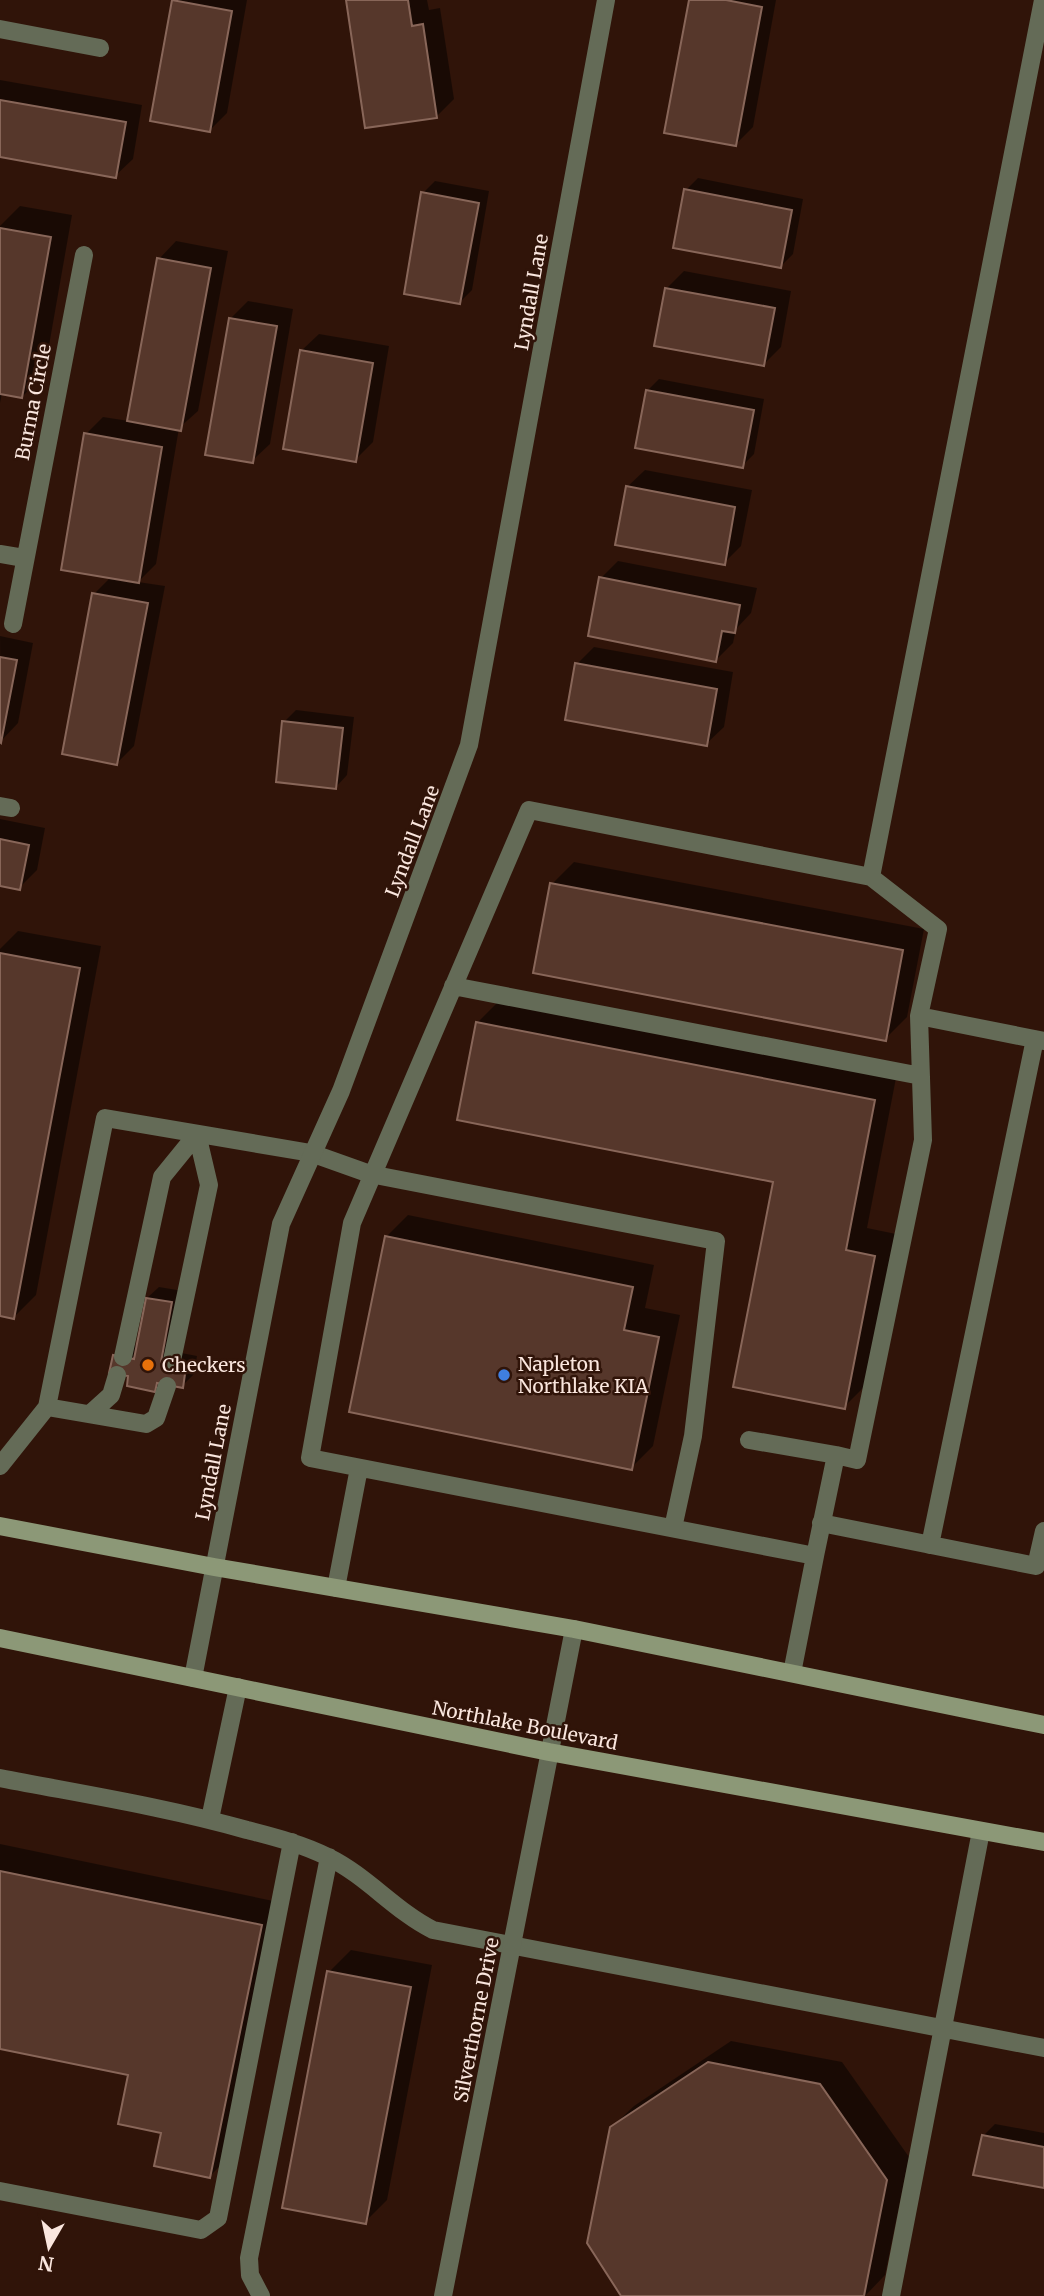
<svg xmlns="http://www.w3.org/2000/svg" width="1044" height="2296" viewBox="0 0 1044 2296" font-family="Merriweather,serif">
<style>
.shadow{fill:#0007}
.building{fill:#56372b;stroke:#886659;stroke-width:2}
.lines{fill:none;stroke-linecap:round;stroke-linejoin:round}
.lane{stroke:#646b57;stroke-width:18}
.street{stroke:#646b57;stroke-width:18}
.secondary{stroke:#8c9877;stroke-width:18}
.food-dot{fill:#e8710a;stroke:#301409;stroke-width:2.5}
.shop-dot{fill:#3f7fe0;stroke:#301409;stroke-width:2.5}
.labels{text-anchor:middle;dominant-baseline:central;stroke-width:5;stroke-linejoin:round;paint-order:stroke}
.street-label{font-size:19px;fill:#fae6de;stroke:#301409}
.poi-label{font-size:19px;fill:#fae6de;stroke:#301409;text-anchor:start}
</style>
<rect width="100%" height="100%" fill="#301409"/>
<path class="shadow" d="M174 0H247L227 113 210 130Z
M348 0H427L429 10 440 8 454 99 437 116Z
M691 0H776L753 127 736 144Z
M0 80 142 105 133 159 115 176 0 155Z
M698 178 803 199 793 254 781 266 686 190Z
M435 181 489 191 472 290 460 302 423 193Z
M20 206 72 215 44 374 22 397 2 393 0 403V226Z
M176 241 228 251 198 411 179 428 156 564 138 582 165 586 134 746 117 763 94 594 111 577 86 434 103 417 129 421 159 259Z
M684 271 791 291 781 347 764 364 667 288Z
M248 301 293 309 270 444 252 461 230 319Z
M319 334 389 346 373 442 355 460 301 351Z
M659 379 764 399 754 454 742 466 647 391Z
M645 470 752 490 741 546 724 563 627 487Z
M618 561 757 588 751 613 736 629 733 643 716 660 601 578Z
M0 636 33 643 18 723 1 741Z
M594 647 733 672 724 727 706 744 577 664Z
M296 710 354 717 347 775 336 787 284 722Z
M0 819 45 828 37 870 19 888 0 884Z
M574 862 924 929 907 1017 885 1039 552 884Z
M18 931 101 946 36 1295 14 1317 0 1314V949Z
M500 1000 896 1078 867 1228 896 1234 866 1385 844 1407 775 1180 478 1022Z
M408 1215 654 1265 645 1308 680 1315 653 1446 631 1468 386 1237Z
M159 1287 183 1291 171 1351 197 1356 194 1374 182 1386 162 1383 155 1390 129 1385 126 1344 138 1346 147 1298Z
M0 1844 283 1903 232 2154 210 2176 163 2132 130 2074 0 2048Z
M351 1950 432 1965 387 2200 365 2222 329 1972Z
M731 2041 842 2062 909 2157 885 2275 865 2296H623L611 2128 634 2106Z
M995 2124 1044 2133V2186L983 2136Z"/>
<path class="building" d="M172 0 232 11 210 132 150 121Z
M346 0H408L412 26 423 24 437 118 365 128Z
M689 0H726L762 7 736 146 664 133Z
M0 100 126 122 116 178 0 157Z
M684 189 792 210 781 268 673 248Z
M421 192 479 203 460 304 404 294Z
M0 228 51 237 22 398 0 394Z
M157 258 211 268 181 431 127 421Z
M665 288 775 308 764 366 654 346Z
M229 318 277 326 253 463 205 455Z
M300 350 373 363 356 462 283 449Z
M646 390 754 410 743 468 635 448Z
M84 433 162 447 139 583 61 570Z
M626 486 735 507 725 565 615 545Z
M599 577 740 605 735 633 722 631 716 662 588 636Z
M92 593 148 603 117 765 62 754Z
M0 657 17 660 1 743 0 742Z
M575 663 717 689 707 746 565 720Z
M282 721 343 728 336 789 276 782Z
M0 839 29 845 20 890 0 886Z
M550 883 903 950 886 1041 533 973Z
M0 953 80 968 14 1319 0 1316Z
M476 1022 875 1100 846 1250 875 1256 845 1409 733 1387 773 1182 457 1120Z
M385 1236 633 1287 624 1330 659 1337 632 1470 349 1412Z
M146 1298 172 1302 161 1362 186 1367 183 1388 157 1383 155 1392 127 1386 128 1376 109 1373 113 1355 134 1359Z
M0 1871 262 1925 210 2178 154 2166 161 2133 118 2124 128 2075 0 2049Z
M327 1971 411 1987 366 2224 282 2208Z
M708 2062 820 2084 887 2180 864 2296H621L587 2243 610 2127Z
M982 2135 1044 2147V2188L973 2175Z"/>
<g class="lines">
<path class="lane" d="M0 806 11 808
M453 986 921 1076
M919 1016 1044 1041
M123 1357 162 1177 197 1134 209 1185 171 1365
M47 1407 146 1424 156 1418 167 1386
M90 1414 111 1395 117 1375
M749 1440 836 1455 815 1556 310 1458 352 1223 529 810 871 877 1043 0
M836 1455 857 1460 923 1140 919 1016 938 929 871 877
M0 1466 47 1407 105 1118 311 1153 370 1174 716 1241 693 1436 673 1528
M821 1523 1036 1566 1044 1531
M930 1545 1035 1039
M336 1588 359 1468
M792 1673 815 1556
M0 1778C82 1794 166 1807 247 1830 274 1837 302 1844 328 1857 367 1876 395 1911 433 1930L1044 2048
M210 1819 238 1687
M0 2191 201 2230 218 2218 292 1842
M261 2296 250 2275 249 2258 329 1857
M891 2296 981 1831"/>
<path class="street" d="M0 29 100 48
M0 554 24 558
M13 624 84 255
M193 1678 281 1224 341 1091 469 745 606 0
M443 2296 574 1629"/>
<path class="secondary" d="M0 1526 214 1567 574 1629 1044 1725
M0 1638 549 1752 1044 1842"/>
</g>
<circle class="food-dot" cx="148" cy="1365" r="7"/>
<circle class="shop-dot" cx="504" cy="1375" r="7"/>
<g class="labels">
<g class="street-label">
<text transform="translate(531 292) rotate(-80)">Lyndall Lane</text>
<text transform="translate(33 402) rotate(-79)">Burma Circle</text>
<text transform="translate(412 841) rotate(-69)">Lyndall Lane</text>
<text transform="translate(213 1462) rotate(-79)">Lyndall Lane</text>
<text transform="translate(525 1725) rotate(11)">Northlake Boulevard</text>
<text transform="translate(476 2020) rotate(-79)">Silverthorne Drive</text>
</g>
<g class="poi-label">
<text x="518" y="1364">Napleton<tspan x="518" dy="22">Northlake KIA</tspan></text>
<text x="162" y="1365">Checkers</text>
</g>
</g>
<g transform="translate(49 2247) rotate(189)" stroke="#301409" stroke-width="5" paint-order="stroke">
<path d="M0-5L12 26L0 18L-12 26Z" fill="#fae6de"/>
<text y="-10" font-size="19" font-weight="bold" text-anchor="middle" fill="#fae6de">N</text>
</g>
</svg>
